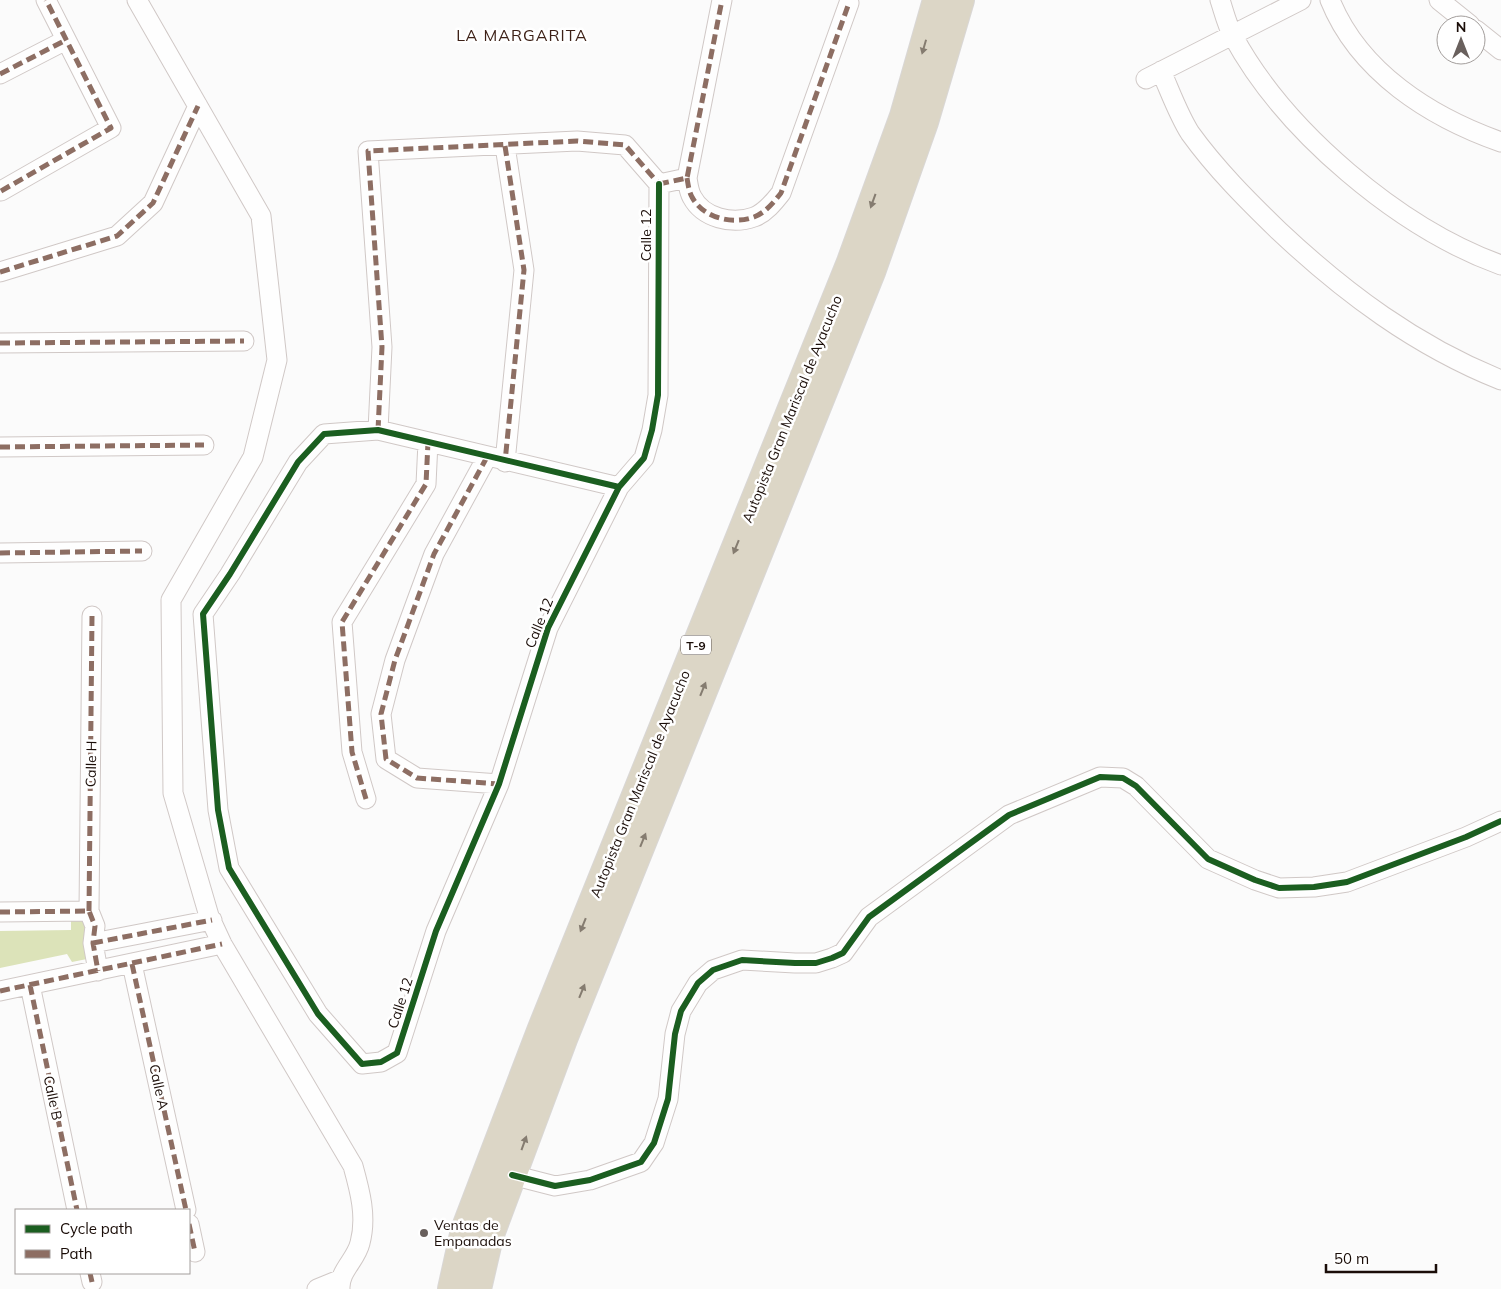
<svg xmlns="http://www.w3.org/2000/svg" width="1501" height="1289" viewBox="0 0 1501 1289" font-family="Mulish,sans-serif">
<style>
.green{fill:#dce3b9}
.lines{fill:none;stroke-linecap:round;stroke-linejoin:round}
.minor-casing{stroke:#d0c8c6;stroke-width:21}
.highway-casing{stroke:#d9d7d6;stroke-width:30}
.minor{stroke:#fefefe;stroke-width:19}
.highway{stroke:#dcd6c6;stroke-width:28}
.quiet{stroke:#8d6e63;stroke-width:5;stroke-dasharray:10 5;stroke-linecap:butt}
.cycleway-casing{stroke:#fff;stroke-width:9}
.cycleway{stroke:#1b5e20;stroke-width:6}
.oneway{fill:#857c70}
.poi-dot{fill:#69605d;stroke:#fff;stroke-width:2}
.labels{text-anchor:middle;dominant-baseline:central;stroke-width:5;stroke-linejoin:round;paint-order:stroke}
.shield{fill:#fff;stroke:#5f5652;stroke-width:1}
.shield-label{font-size:12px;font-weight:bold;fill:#1a0d08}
.street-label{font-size:14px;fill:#1a0d08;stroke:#fff}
.poi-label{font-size:14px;fill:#1a0d08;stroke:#fff;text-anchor:start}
.quarter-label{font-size:16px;letter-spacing:1px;fill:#3d2117;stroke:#fff}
</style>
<rect width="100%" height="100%" fill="#fbfbfb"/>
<path class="green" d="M71 918 86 920 87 959 72 962 67 954 0 968V931L71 930Z"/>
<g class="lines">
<defs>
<path id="minor" d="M137 0 261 216 277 360 253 457 171 600 173 793 209 916 222 944 353 1166C360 1191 367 1217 360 1243 356 1260 339 1271 340 1289
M1220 0C1224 12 1227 25 1233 36 1285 132 1399 228 1501 265
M1330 0C1359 72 1430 117 1501 142
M1439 0 1470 25
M1476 30 1501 50
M1161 71C1170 91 1178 114 1190 133 1216 169 1247 200 1279 231 1345 293 1416 346 1501 380
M0 74 66 40
M1146 79 1301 0
M505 146 524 270 505 462
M687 178C688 184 689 192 692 197 703 218 732 225 754 217 765 213 774 202 781 193L849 3
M659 184 687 178 722 0
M1 191 111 128 46 0
M0 272 117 236 153 203 198 106
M0 343 244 341
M378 430 382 347 368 151 577 141 625 145 659 184
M0 447 204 445
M487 457 434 554 395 660 381 714 386 759 417 778 499 784
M619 487 378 430 324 434 298 462 230 574 203 614 218 810 229 868 318 1014 362 1064 381 1062 397 1053 436 931 499 784 548 628 619 487 644 458 652 430 658 395 659 184
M0 553 142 551
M366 799 352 752 342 622 426 484 428 442
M89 911 92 616
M0 912 89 911 95 926 93 943 98 971
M93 943 212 920
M132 964 186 1210
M30 985 77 1210
M0 991 222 944
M512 1175 555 1186 590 1180 641 1162 654 1143 668 1099 675 1034 681 1011 698 983 713 970 742 960 795 963H816L832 958 843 953 869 917 1009 815 1100 777 1123 778 1136 786 1208 859 1255 880 1279 888 1314 887 1347 882 1466 837 1501 821
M189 1224 195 1252
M90 1273 92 1282
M317 1289 339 1280"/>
<path id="highway" d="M452 1289 465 1230 541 1031 851 262 904 116 937 0
M477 1289 489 1237 563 1039 871 272 924 122 960 0"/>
</defs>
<use href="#minor" class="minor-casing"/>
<use href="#highway" class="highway-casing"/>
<use href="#minor" class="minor"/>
<use href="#highway" class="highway"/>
<path class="quiet" d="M0 74 66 40
M505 146 524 270 505 462
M687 178C688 184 689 192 692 197 703 218 732 225 754 217 765 213 774 202 781 193L849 3
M659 184 687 178 722 0
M1 191 111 128 46 0
M0 272 117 236 153 203 198 106
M0 343 244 341
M378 430 382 347 368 151 577 141 625 145 659 184
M0 447 204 445
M487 457 434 554 395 660 381 714 386 759 417 778 499 784
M0 553 142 551
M366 799 352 752 342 622 426 484 428 442
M89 911 92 616
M0 912 89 911 95 926 93 943 98 971
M93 943 212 920
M132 964 186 1210
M30 985 77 1210
M0 991 222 944
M189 1224 195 1252
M90 1273 92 1282"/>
<defs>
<path id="cycleway" d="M619 487 378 430 324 434 298 462 230 574 203 614 218 810 229 868 318 1014 362 1064 381 1062 397 1053 436 931 499 784 548 628 619 487 644 458 652 430 658 395 659 184
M512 1175 555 1186 590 1180 641 1162 654 1143 668 1099 675 1034 681 1011 698 983 713 970 742 960 795 963H816L832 958 843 953 869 917 1009 815 1100 777 1123 778 1136 786 1208 859 1255 880 1279 888 1314 887 1347 882 1466 837 1501 821"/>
</defs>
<use href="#cycleway" class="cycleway-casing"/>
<use href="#cycleway" class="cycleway"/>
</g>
<defs><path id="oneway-solid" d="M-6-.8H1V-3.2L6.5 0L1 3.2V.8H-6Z" transform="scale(1.25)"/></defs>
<g class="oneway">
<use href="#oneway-solid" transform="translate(924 47) rotate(106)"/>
<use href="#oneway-solid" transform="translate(873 201) rotate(110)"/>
<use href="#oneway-solid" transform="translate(736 547) rotate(112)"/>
<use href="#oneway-solid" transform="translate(703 689) rotate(-68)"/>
<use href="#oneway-solid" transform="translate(643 840) rotate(-68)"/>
<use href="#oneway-solid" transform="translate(583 925) rotate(112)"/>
<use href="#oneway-solid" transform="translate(582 991) rotate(-68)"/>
<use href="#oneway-solid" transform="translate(524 1143) rotate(-70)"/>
</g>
<circle class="poi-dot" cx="424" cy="1233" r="5"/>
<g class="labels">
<rect class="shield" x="681" y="635.5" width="30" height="19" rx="4"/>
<g class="shield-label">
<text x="696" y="645">T-9</text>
</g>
<g class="street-label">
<text transform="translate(646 235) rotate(-90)">Calle 12</text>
<text transform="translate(792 409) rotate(-68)">Autopista Gran Mariscal de Ayacucho</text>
<text transform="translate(539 623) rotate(-68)">Calle 12</text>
<text transform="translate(91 764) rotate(-89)">Calle H</text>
<text transform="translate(640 784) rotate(-68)">Autopista Gran Mariscal de Ayacucho</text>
<text transform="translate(400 1003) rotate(-72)">Calle 12</text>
<text transform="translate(159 1087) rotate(78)">Calle A</text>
<text transform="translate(53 1098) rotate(78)">Calle B</text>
</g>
<g class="poi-label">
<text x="434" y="1225">Ventas de<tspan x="434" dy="16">Empanadas</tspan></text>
</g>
<g class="quarter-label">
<text x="522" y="35">LA MARGARITA</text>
</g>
</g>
<rect x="15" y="1209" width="175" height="65" fill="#ffffff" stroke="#a39e9c"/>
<rect x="25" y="1225" width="25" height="8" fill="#1b5e20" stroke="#a39e9c"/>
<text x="60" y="1234" font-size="15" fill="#1a0d08">Cycle path</text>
<rect x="25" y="1250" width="25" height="8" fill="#8d6e63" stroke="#a39e9c"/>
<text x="60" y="1259" font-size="15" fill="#1a0d08">Path</text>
<g transform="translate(1461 40)"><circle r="24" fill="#ffffff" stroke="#a39e9c"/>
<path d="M0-4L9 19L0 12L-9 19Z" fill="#69605d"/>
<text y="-8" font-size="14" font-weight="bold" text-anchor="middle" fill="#1a0d08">N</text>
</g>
<path d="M1326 1264v8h110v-8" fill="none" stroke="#1a0d08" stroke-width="2.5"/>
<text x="1334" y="1264" font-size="15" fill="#1a0d08" stroke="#ffffff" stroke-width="4" paint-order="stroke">50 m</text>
</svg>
